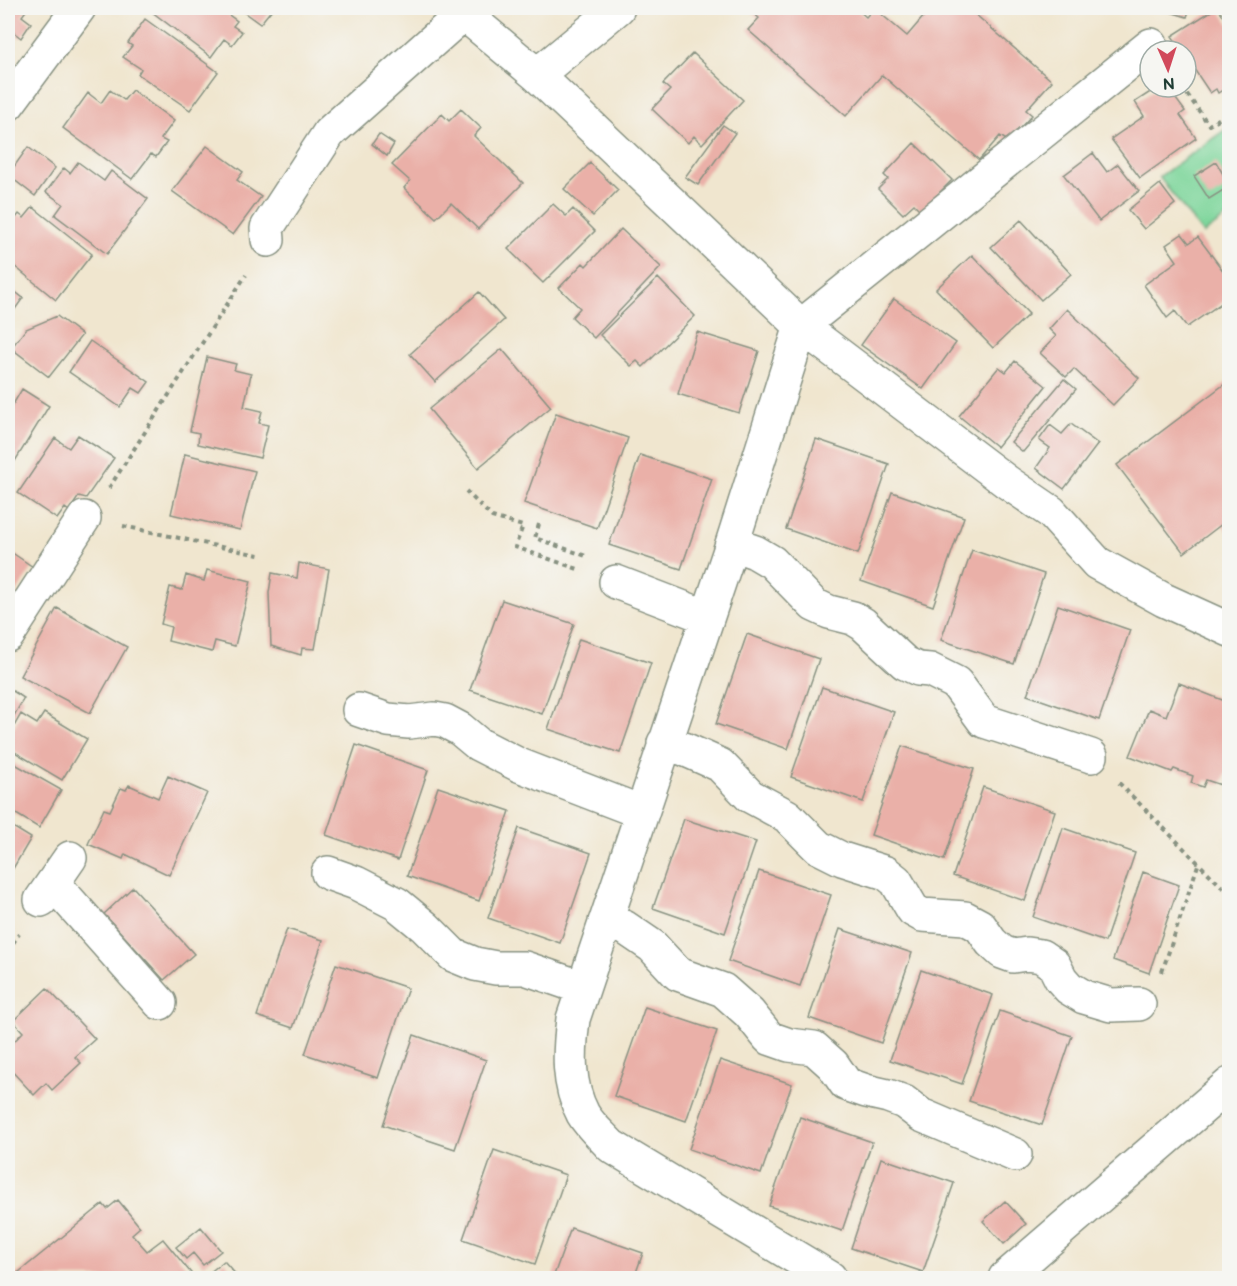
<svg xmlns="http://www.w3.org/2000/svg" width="1237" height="1286" viewBox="0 0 1237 1286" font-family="'Balsamiq Sans',sans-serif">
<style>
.green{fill:#7ed69b;stroke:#4e8a68;stroke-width:1.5}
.building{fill:#eab0a8}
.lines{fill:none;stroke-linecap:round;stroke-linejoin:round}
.minor-casing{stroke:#889282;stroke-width:36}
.path{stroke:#889282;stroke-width:4;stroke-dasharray:4.5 4.5;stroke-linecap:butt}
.minor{stroke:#fff;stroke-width:33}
</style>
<rect width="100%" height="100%" fill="#f6f6f2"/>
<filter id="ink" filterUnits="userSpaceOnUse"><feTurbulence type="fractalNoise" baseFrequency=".0167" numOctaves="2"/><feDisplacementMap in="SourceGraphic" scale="12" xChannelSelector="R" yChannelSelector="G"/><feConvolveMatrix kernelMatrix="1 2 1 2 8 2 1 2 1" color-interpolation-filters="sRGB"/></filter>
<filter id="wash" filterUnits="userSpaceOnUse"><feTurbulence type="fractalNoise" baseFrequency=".008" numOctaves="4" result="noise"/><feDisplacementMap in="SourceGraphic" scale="24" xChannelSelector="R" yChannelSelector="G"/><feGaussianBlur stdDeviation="1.35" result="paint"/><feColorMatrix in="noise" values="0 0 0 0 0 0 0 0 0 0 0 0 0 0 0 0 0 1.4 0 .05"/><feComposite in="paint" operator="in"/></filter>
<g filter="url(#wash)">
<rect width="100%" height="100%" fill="#f0e6cf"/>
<path class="green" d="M1229 127V215L1203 234 1159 177Z"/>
<g id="blocks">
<path class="building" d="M8 8H28L22 16 31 23 21 38 8 28Z
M147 8H219L237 21 233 26 242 32 232 45 224 39 211 57Z
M238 8H273L260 24Z
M747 8H856L866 17 874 8 907 36 931 8H968L1052 81 1026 110 1032 115 1008 141 1000 136 979 160 882 75 846 116 748 30 759 18Z
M1157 8H1190L1187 17Z
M1216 8H1218L1230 25V85L1218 93 1216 89 1210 93 1186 57V51H1182L1172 36Z
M145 19 218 72 190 110 138 74 141 69 123 57 132 46 128 43Z
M693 53 743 100 702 144 694 136 688 143 652 109 670 90 663 84Z
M1158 87H1167L1185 111 1180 115 1196 138 1140 178 1111 139 1144 116 1135 102Z
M110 90 124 100 132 90 174 121 161 139 167 142 156 157 151 154 132 179 63 128 88 93 101 103Z
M461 109 481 128 474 136 523 183 478 229 451 203 436 218 404 188 410 181 392 165 442 114 449 121Z
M723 125 735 133 698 185 685 177Z
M379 134 394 144 387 156 372 144Z
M914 143 952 180 921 211 914 204 903 214 878 189 888 179 884 175Z
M207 146 243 172 237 180 261 197 233 235 172 191Z
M28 147 55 168 35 196 8 175Z
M1093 153 1107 172 1118 164 1139 191 1099 221 1064 175Z
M78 162 104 181 111 171 148 199 107 254 55 215 63 204 46 192 64 168 70 173Z
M1216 162 1230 186 1209 199 1194 176Z
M590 163 618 190 593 216 564 189Z
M1160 184 1175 204 1144 229 1128 210Z
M553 204 566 216 573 209 595 231 543 283 508 249Z
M33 207 92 254 56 300 8 261V228L19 214 24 218Z
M1021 220 1071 274 1041 300 991 247Z
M621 229 661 267 594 338 572 317 580 308 559 288 583 263 586 266Z
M1182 234 1189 243 1198 237 1230 280V297L1187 327 1175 311 1167 318 1144 285 1177 261 1166 245Z
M972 255 1029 314 993 348 936 289Z
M658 278 695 316 643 367 637 361 631 366 600 335Z
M8 286 23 298 8 319Z
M479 292 504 320 435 382 410 354Z
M894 299 956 343 923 389 861 345Z
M1067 309 1139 378 1113 405 1074 369 1066 377 1040 353 1056 336 1049 329Z
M57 316 82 335 49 377 11 348 26 329Z
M697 332 759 351 739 413 678 394Z
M90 341 149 382 141 393 133 388 120 407 69 372Z
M502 349 551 407 478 468 429 409Z
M207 357 236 364 234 370 251 374 244 407 262 411 259 423 268 425 260 458 198 444 199 433 190 431Z
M1015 361 1046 386 997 447 959 416 999 367 1006 372Z
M1064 379 1076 389 1023 452 1011 442Z
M1230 380V534L1222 524 1184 553 1117 465Z
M22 389 49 406 12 466 8 463V413Z
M556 413 628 438 597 528 524 503Z
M1071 424 1098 444 1064 489 1036 468 1050 448 1039 440 1050 425 1062 434Z
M78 435 114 458 86 498 79 496 69 511 65 508 57 519 18 493 55 438 69 448Z
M816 439 889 464 858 554 786 529Z
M185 454 255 471 240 530 171 514Z
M640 455 712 479 681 569 609 545Z
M892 492 964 517 933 606 861 581Z
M8 550 33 567 8 606Z
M972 550 1044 574 1014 664 941 640Z
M299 563 329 569 315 649 302 648 301 655 271 646 269 593 272 573 297 578Z
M207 570 251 581 235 646 215 641 212 652 168 641 171 627 161 624 170 587 182 590 186 575 204 581Z
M502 600 574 624 542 714 470 690Z
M1058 605 1130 630 1099 720 1027 695Z
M57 608 127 647 90 713 20 676Z
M747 634 819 659 788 749 716 724Z
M579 639 651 663 620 753 548 729Z
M1179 683 1230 703V773L1229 775 1226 773 1221 785 1206 780 1203 787 1191 783 1193 776 1174 769 1172 772 1130 756 1149 709 1166 716Z
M822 687 894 712 863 802 791 777Z
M8 688 24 698 8 726Z
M44 713 87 739 62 780 8 748V737L21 714 37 724Z
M356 745 428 770 398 860 326 835Z
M902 746 974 769 944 860 871 835Z
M8 760 61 790 39 828 8 809Z
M168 776 207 793 169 875 125 854 123 859 88 844 104 809 110 811 121 788 126 790 129 785 158 798Z
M438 787 510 811 479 901 407 876Z
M983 787 1055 811 1025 901 953 876Z
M684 819 756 842 725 933 653 908Z
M8 824 31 838 8 877Z
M519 828 591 853 560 943 488 918Z
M1063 828 1135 853 1105 942 1033 917Z
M759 871 831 895 800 986 728 961Z
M1143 872 1179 885 1149 973 1113 960Z
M133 887 194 954 164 980 104 914Z
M287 929 323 940 293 1028 257 1016Z
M840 929 912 953 881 1043 809 1018Z
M336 964 408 988 378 1078 305 1054Z
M921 970 993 995 962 1084 890 1060Z
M47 988 95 1039 75 1057 81 1063 52 1090 46 1083 34 1095 8 1067V1048L23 1032 13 1021Z
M645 1007 717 1031 686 1121 614 1096Z
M1000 1011 1072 1036 1042 1125 969 1101Z
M414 1035 486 1060 455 1149 383 1125Z
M720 1060 792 1084 761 1174 689 1149Z
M800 1117 872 1142 842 1231 769 1206Z
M494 1150 566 1175 535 1264 463 1239Z
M881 1158 954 1183 923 1272 851 1248Z
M118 1200 140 1227 132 1234 147 1251 163 1239 195 1278H16L14 1276 103 1204 107 1209Z
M1005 1201 1026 1224 1004 1244 983 1221Z
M201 1227 221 1251 203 1265 193 1253 186 1259 176 1247Z
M571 1228 643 1253 634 1278H553Z
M224 1261 239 1278H203Z"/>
</g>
</g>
<g filter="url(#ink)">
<use href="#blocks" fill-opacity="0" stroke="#889282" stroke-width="1.5"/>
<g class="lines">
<defs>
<path id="minor" d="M457 8 537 75 801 326 1007 482 1051 512 1097 563 1164 600 1230 630
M537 75 618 8
M8 104 79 8
M268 240 267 228 329 133 463 14
M732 544 755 552 772 562 814 605 829 612 853 618 863 624 905 663 918 669 930 670 956 683 984 721 1091 756
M616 582 707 617
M8 635 84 518
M359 710 388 720 409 722 434 719 445 721 460 729 478 744 519 765 641 812
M664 743 684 749 720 765 750 796 787 816 818 847 842 859 886 873 896 881 913 910 922 915 965 918 980 926 991 942 1002 952 1013 956 1027 954 1041 956 1054 965 1061 979 1069 988 1084 997 1111 1005 1139 1004
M328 873 356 883 397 904 425 927 453 955 475 964 496 968H525L583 988
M53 883 160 1003
M41 900 70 858
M605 922 624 927 652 946 678 974 723 990 749 1013 769 1038 789 1045 814 1048 833 1065 846 1084 866 1091 888 1096 904 1102 921 1115 1015 1155
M830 1278 611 1146C602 1136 590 1126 583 1114 567 1084 569 1052 573 1019L732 544 801 326 1151 45
M1005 1278 1230 1084"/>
</defs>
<use href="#minor" class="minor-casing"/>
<path class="path" d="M1182 87 1209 125 1230 112
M109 488 246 275
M466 491 492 517 523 526 515 547 578 569
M539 524 535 538 586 556
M123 526 263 556
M1119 783 1230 895
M8 951 19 934
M1162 972 1199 862"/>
<use href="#minor" class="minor"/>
</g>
</g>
<rect width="1237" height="1286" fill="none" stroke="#f6f6f2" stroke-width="30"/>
<g transform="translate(1168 69) rotate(177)"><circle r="28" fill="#f6f6f2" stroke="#a0aca6" stroke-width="1.5"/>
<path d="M0-4.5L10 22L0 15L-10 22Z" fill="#d1495b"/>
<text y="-9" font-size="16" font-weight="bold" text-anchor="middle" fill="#1f3d34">N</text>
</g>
</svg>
